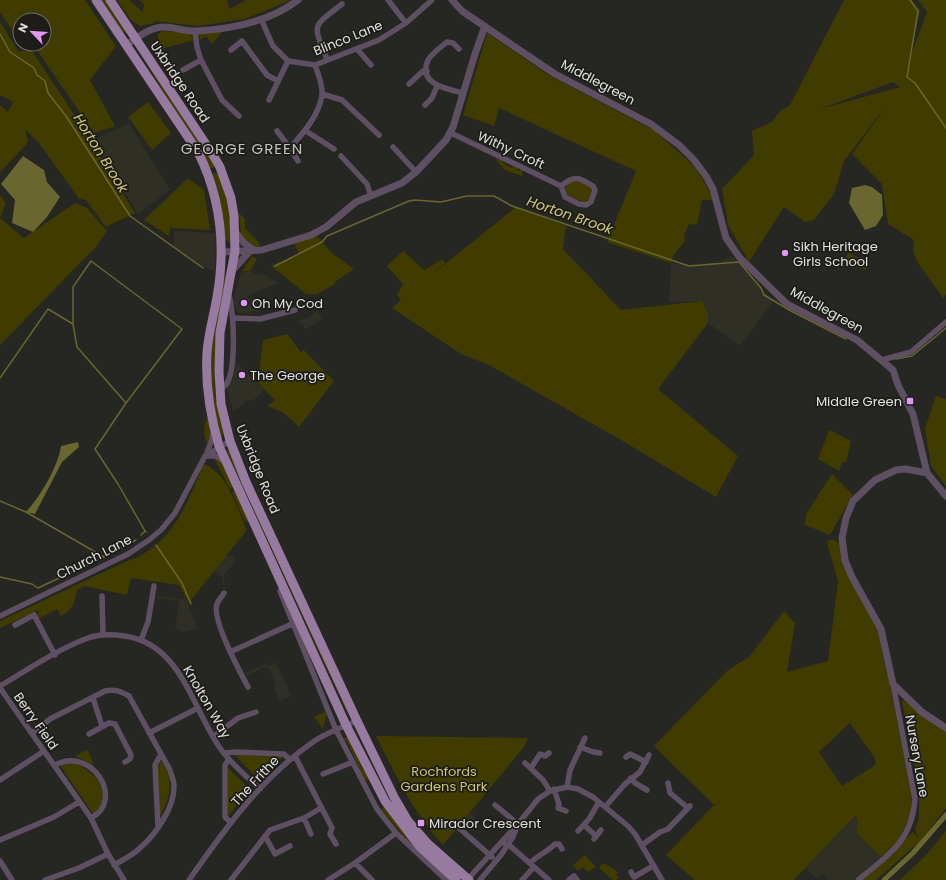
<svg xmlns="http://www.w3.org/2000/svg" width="946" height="880" viewBox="0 0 946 880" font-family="Poppins,sans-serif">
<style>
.built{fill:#2f2f25}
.green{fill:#403c00;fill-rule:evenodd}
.water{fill:#6a662f}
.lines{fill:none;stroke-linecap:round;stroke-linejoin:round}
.stream{stroke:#6a662f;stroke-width:1.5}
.canal{stroke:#6a662f;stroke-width:5}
.minor{stroke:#5e5062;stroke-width:5.5}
.tertiary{stroke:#5e5062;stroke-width:7}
.primary{stroke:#977a9f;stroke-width:9}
.poi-dot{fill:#df98f2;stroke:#1d1c18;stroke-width:1.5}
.labels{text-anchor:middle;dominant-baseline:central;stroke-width:3.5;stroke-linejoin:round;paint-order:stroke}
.street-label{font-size:13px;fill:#e0e0dd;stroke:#1d1c18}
.poi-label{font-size:13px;fill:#e0e0dd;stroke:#1d1c18;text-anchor:start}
.park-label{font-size:13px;fill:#ccc672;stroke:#1d1c18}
.water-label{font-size:14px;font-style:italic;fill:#d0c976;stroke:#1d1c18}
.quarter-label{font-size:15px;letter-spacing:1px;fill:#c3c3bd;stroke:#1d1c18}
</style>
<rect width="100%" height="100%" fill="#262622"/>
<path class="built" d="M129 123 170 190 138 214 93 140Z
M174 231 216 233 215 271 200 266 174 248Z
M731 255 773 301 740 346 708 323V314L702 301 669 302 671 263 688 265 721 262Z
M250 271 258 275 263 274 279 283 247 296 248 299 255 297 259 314 255 311 249 313H238L233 301 238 282 241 273Z
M318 310 322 319 310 327 304 329 302 323 296 321 307 318Z
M234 359 264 390 255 399 247 401 233 412 227 388 233 372Z
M226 554 230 557 232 555 235 557 236 561 224 575 225 585 223 586 222 577 213 571Z
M156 596 183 599 185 597 198 629 184 632 175 629 179 601 156 598Z
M276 662 291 696 280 701 273 687 276 685 269 669 263 667 248 676 245 673 267 663 268 666Z
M470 813 479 821 470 832 460 824Z
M856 815 858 821 856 832 881 857 853 880H828L823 875 817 879 806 868Z"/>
<path class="green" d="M0 0H85L116 46 90 80 115 126 94 133 34 46 26 44H44V20H20V42L0 12Z
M101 0H108L129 35 121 30Z
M117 0H129L143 12 144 4 139 0H227L229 9 247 0H291L245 19 198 26 153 21 155 23 140 26 131 20Z
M844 0H912L920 11 910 58 927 12 918 0H946V295L943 298 918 263 913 252 914 240 888 224 882 184 852 154 889 102 844 161 834 194 814 220 805 222 784 207 749 262 728 225 722 189 754 155 752 131 772 122 780 111 790 105ZM893 82 900 87 816 110H817Z
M0 22 18 51H32L73 113 135 213 106 227 86 200 79 199 39 143 25 129 28 140 26 145 0 172V105L8 112 13 102 0 95Z
M163 31 189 33 194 40 158 50V34Z
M223 31 212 44 206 36 200 40 199 34Z
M487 33 550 76 654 130 693 165 701 176 714 200H702L697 225 689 224 684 236 685 241 673 256 671 263 607 242 636 171 499 108 494 126 463 115Z
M136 46 215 166 214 168H209Z
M148 102 171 133 152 150 128 117Z
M499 157 498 161 501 158 504 159 503 163 512 168 514 164 518 166 517 170 520 171 522 168H523L522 176 505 170 496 160Z
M214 173H218C229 198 231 216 230 243L225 239 212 177Z
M188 178 204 190 210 230 170 228 169 236 144 220Z
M570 179 590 185 593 191 588 202H583L566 194 565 189Z
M0 195 6 203 0 218 24 238 75 203 87 208 107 231 95 248 0 345Z
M516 207 566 226 563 249 621 310 702 301 708 314V323L658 389 738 456 716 497 621 440 487 364 461 354 392 308 401 300 397 295 403 284 387 266 403 251 424 270 443 259 445 263 434 273Z
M239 213 245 219V228L260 244V246L253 247 241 236Z
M317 236 333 254 354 269 335 282V284L317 294H306L271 266 299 254 294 243Z
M848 253 869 262 866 270 844 262Z
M230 255C223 300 212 347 215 393 216 404 226 430 222 438H221L212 397 209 356 213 326Z
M252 256 257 259 250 271H242Z
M287 334 301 352 304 350 334 381 299 427 284 413 267 406 275 400 258 383 263 340Z
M936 396 946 399V486L931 466 925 428Z
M207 416 211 433 209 446C202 436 204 427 207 416Z
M829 430 851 441 846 463 842 462 839 471 818 459Z
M226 450 232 452 348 710H346Z
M213 456 221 460 234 487 230 489Z
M203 464C228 472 237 509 247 530L191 600 192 602 189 603 179 585 131 578 127 595 84 586 77 590C75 601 73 610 61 616L57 609 38 619 37 615 39 613 38 610 0 628V621L125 562C171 547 187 506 203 464Z
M832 474 853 495 830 535 805 525 806 514Z
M235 490 252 524 244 520 232 492Z
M830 540H835L840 544 879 631 883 658 890 685 912 796 911 816 899 841 881 857 856 832 858 822 856 815 794 880H695L666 855 714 805 654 746 728 670 749 657 784 611 795 623 787 672 828 661 838 582 827 542ZM850 723 874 757 876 762 874 766 842 786 819 752Z
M904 700 946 732V808L920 841 876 880H858L913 832 918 838 915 829 919 819V788L902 702Z
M327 711 323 729 314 717Z
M349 735 362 763 360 764 363 770 365 769 431 860 414 848 381 809 384 807 368 779 365 781 348 743 344 739Z
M376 736 528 738 524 747 443 845C414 814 395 774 376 736Z
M86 750 88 751 94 765 75 756Z
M234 754 279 755 283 757 259 780Z
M71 761C94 771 115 791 94 815L61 767V763Z
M161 761C175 778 170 799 160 816L156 813 158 767Z
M228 768 250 789 228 816Z
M946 831V880H900L927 854Z
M585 855 596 867 588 872 583 867 578 871 573 865Z
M602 864H605L618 872 616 875 618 877 617 880H613L599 868Z"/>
<path class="water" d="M23 156 44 170 47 182 60 197 47 217 33 232 12 223 15 200 1 184Z
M865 185 872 187 882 195 883 215 876 226 865 230 849 203 852 188Z
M78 442 79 447 62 462 35 514 26 512C40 497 58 467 61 446Z"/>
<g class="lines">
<path class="stream" d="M910 0 918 11 907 77 915 83 946 128
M0 34 10 52 34 68 37 75 45 81 48 93 66 116 130 216 203 268
M275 266 322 242 327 236 409 201 415 200 441 202 467 196H494L512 206 689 266 739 262 761 288 764 295 791 311 846 339
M73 324V287L91 261 182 329 126 403
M896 359 912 356 946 328
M0 378 48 309 73 324 77 347 126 403 95 449 118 484 145 531
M0 501 26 512 104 557
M141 535 145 531 146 532
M156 545 182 583 191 604
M0 577 32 584 38 588 104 557 136 540"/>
<path class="canal" d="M884 880 913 853 946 815"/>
<path class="minor" d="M388 0 406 23
M261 19 273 46 288 61 315 65 379 40 406 23 432 0
M195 31 197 47 201 60 222 100 239 116
M357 49 371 65
M459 49 453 43 447 42C441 47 432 53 428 60 417 84 447 89 463 93
M231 50 242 41 267 75 278 81
M327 59C313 24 311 28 342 4
M183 70 201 60
M409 84 423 71H427
M322 94 342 100 379 135
M269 100 288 61
M425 105 432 98 437 86
M277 131 290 148
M306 131 334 149
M451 133 561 186C574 175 579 177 593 186L595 190 591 202 586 205 579 204 565 197 561 186
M393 147 416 172
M341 156 367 184 371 196
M298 161 290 148C303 133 319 116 322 95 323 85 318 74 315 65
M233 318 260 319 295 310
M882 360 911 352 946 322
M220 390C223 387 227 385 228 381 236 363 234 314 229 295
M207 452 212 440 213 432
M205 456H216L224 461
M280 591 336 730 377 809 396 833 446 880
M224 593C222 597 218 600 217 604 211 619 240 672 248 687
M102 596 103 634
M0 616 128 554 149 540 161 530 175 513 205 456 230 441
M15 625 34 615 55 655
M141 640 148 622 154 586
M230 652 294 623
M0 686C27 670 61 647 91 637 102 634 112 634 124 636 181 643 192 708 220 748 231 764 246 776 260 789
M0 688 91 818 108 854 124 880
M93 698 102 726
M32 733 50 719 105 691C115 689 120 691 129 696L170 770C171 775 174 780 174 785 175 807 156 834 140 848 133 855 123 860 114 865
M149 733 198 708
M89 734 109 723 115 724 131 755 130 759 125 762
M213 737 238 718 256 712
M580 747 593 752 600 753
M225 753 235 752 284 754 290 760
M295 756 332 828 330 834 336 844
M626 757 630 754 646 762
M229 759 225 765V817L231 823
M525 763 543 780 550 791
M55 765C91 745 126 800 91 818
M531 768 540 754 545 756 549 753
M323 774 353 762
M631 778 635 783 647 790
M0 780 44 751
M668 783 670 793 688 808
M567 787 570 770 585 738
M554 789 559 804 558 808 566 811
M495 805 518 824
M605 807 625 784 640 772 649 755
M304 818 311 834
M584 825 596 836
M158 826 155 765 161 754
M459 828 492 857
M578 831 589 819 599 802
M265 836 275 854 290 846
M594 839 601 830
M0 840 54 817 79 802
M505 844H508L549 880
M642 845 660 832 668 829 690 806
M0 861 12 880
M355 863 372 880
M530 863C538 855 547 852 555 844H559L562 849
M631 872 634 877 653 866
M45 880 79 868 108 854
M189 880C224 830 262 777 313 742 326 733 342 727 357 721
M231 880 270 830 304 818 321 808
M328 880 355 863 396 833
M467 880 516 826
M480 880 501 855 513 837 518 824 538 799 550 791 567 787 578 789 593 797 628 826 635 834 662 880
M522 880 534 867
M569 880 574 876 577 880
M858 880C888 855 912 842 915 799L893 684"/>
<path class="tertiary" d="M452 0 462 11 555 74 651 124 679 145 694 160 706 176 713 189 726 238 740 258 787 304 857 340 893 370 898 385 913 414 927 473 946 496
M126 45C137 38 150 27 164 27 175 27 186 32 197 31 231 29 271 21 298 0
M235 231 244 243 254 250
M222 252 262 250 311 235 326 227 356 202 402 183 416 172 446 140 453 127 475 54 485 26
M232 271 250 251
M927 473 906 469 896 470 875 480 853 501 846 518 842 538 845 560 852 577 881 629 893 684 922 712 946 728"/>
<path class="primary" d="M96 0 198 152C221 198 226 246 217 297 214 315 208 334 207 353 205 385 210 415 219 446L346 725 385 801 420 847 456 880
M110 0 213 155 220 167 231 198 234 216 235 251 220 333 219 372 221 404 230 441 246 482 357 721 394 797 408 821 428 844 469 880"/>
</g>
<g class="poi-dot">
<circle cx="785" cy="253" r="4"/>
<circle cx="244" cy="303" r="4"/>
<circle cx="242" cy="375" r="4"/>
<rect x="906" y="397" width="8" height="8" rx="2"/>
<rect x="417" y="819" width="8" height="8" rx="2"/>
</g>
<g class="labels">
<g class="street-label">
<text transform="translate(348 38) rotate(-22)">Blinco Lane</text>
<text transform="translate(180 82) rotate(56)">Uxbridge Road</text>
<text transform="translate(598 82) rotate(28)">Middlegreen</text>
<text transform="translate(511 150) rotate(25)">Withy Croft</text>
<text transform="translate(827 310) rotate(29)">Middlegreen</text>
<text transform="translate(258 469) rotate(68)">Uxbridge Road</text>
<text transform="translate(94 557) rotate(-27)">Church Lane</text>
<text transform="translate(207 702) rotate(60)">Knolton Way</text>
<text transform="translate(36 721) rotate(55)">Berry Field</text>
<text transform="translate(917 756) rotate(80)">Nursery Lane</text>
<text transform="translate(255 781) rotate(-47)">The Frithe</text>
</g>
<g class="poi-label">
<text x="793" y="246">Sikh Heritage<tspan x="793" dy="15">Girls School</tspan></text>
<text x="252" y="303">Oh My Cod</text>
<text x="250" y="375">The George</text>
<text x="902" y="401" text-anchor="end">Middle Green</text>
<text x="429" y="823">Mirador Crescent</text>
</g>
<g class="park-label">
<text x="444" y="771">Rochfords<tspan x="444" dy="15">Gardens Park</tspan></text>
</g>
<g class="water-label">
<text transform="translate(101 153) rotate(58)">Horton Brook</text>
<text transform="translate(570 215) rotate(19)">Horton Brook</text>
</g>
<g class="quarter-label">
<text x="242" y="148">GEORGE GREEN</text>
</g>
</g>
<g transform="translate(32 32) rotate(295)"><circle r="19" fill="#1d1c18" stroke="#6b6a67"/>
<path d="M0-3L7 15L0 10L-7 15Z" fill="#df98f2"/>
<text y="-6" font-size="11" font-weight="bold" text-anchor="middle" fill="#e0e0dd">N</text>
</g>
</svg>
